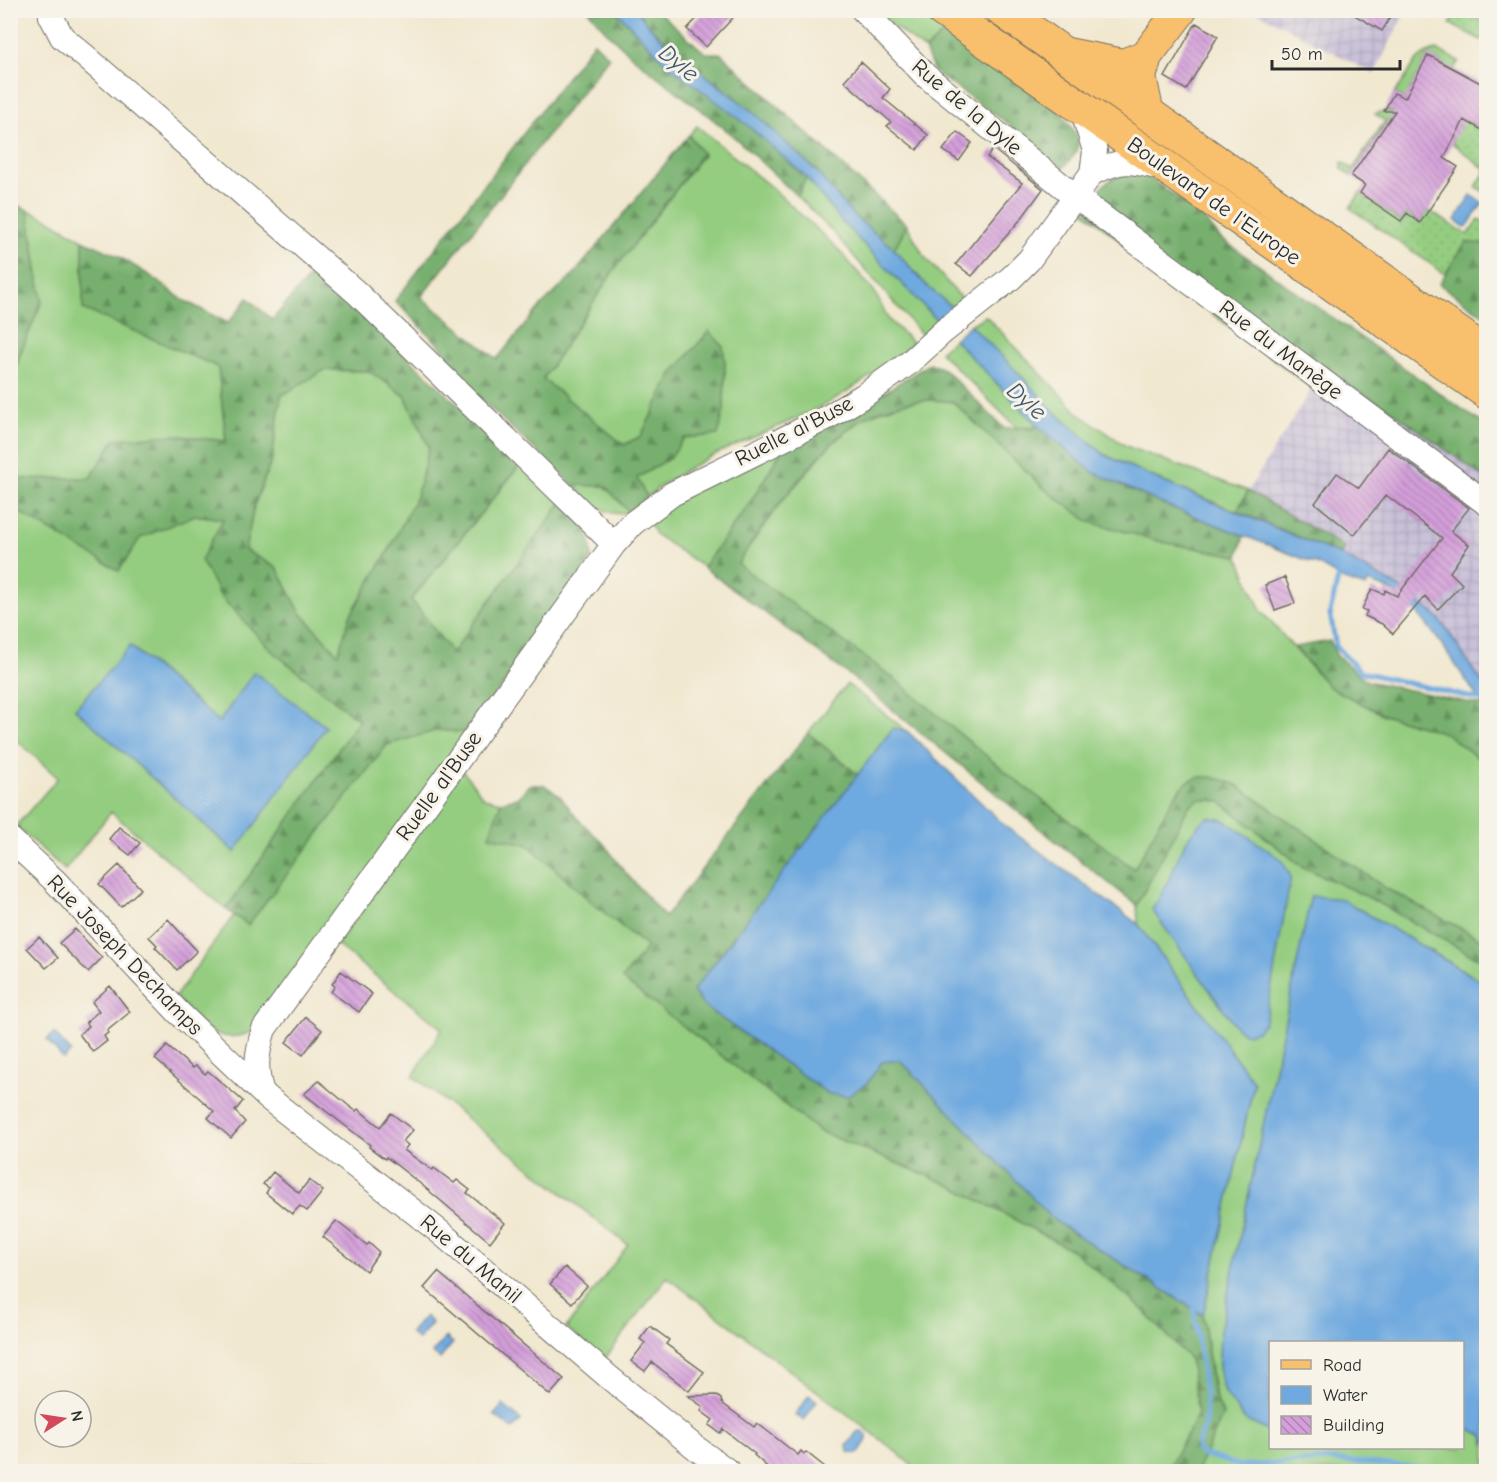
<svg xmlns="http://www.w3.org/2000/svg" width="1497" height="1482" viewBox="0 0 1497 1482" font-family="'Comic Neue',sans-serif">
<style>
.industrial{fill:url(#industrial-grid)}
.grass{fill:#94cd80;stroke:#607c56;stroke-width:1.5;fill-rule:evenodd}
.forest{fill:url(#forest-firs);stroke:#516e4c;stroke-width:1.5;fill-rule:evenodd}
.garden{fill:url(#garden-dots);stroke:#607c56;stroke-width:1.5}
.water{fill:#6ea9df;stroke:#4c6a85;stroke-width:1.5}
.lines{fill:none;stroke-linecap:round;stroke-linejoin:round}
.stream{stroke:#6ea9df;stroke-width:5}
.building{fill:url(#building-back-hatch)}
.minor-casing{stroke:#706d65;stroke-width:26}
.major-casing{stroke:#706d65;stroke-width:34}
.highway-casing{stroke:#706d65;stroke-width:35}
.minor{stroke:#fff;stroke-width:24}
.major{stroke:#f8bf6c;stroke-width:32}
.highway{stroke:#f8bf6c;stroke-width:33}
.labels{text-anchor:middle;dominant-baseline:central;stroke-width:6;stroke-linejoin:round;paint-order:stroke}
.street-label{font-size:22px;fill:#2b2b2b;stroke:#f7f3e8}
.water-label{font-size:24px;font-style:italic;fill:#42576a;stroke:#f7f3e8}
</style>
<defs>
<pattern id="industrial-grid" width="8" height="8" patternUnits="userSpaceOnUse" patternTransform="scale(1.5)"><rect width="8" height="8" fill="#c8bfd8"/><path d="M0 4h8M4 0v8" fill="none" stroke="#aca4ba"/></pattern>
<pattern id="forest-firs" width="22" height="20" patternUnits="userSpaceOnUse" patternTransform="scale(1.5)"><rect width="22" height="20" fill="#77b06e"/><path d="M5 1l3.5 6h-7zM16 11l3.5 6h-7z" fill="#628f5b"/></pattern>
<pattern id="garden-dots" width="8" height="8" patternUnits="userSpaceOnUse" patternTransform="scale(1.5)"><rect width="8" height="8" fill="#94cd80"/><path d="M2 2h.1M6 6h.1" fill="none" stroke="#80b06f" stroke-width="1.8" stroke-linecap="round"/></pattern>
<pattern id="building-back-hatch" width="6" height="6" patternUnits="userSpaceOnUse" patternTransform="scale(1.5)"><rect width="6" height="6" fill="#d49fda"/><path d="M-1 5l2 2M0 0l6 6M5-1l2 2" fill="none" stroke="#ac82b1"/></pattern>
</defs>
<rect width="100%" height="100%" fill="#f7f3e8"/>
<filter id="ink" filterUnits="userSpaceOnUse"><feTurbulence type="fractalNoise" baseFrequency=".0167" numOctaves="2"/><feDisplacementMap in="SourceGraphic" scale="12" xChannelSelector="R" yChannelSelector="G"/><feConvolveMatrix kernelMatrix="1 2 1 2 8 2 1 2 1" color-interpolation-filters="sRGB"/></filter>
<filter id="wash" filterUnits="userSpaceOnUse"><feTurbulence type="fractalNoise" baseFrequency=".008" numOctaves="4" result="noise"/><feDisplacementMap in="SourceGraphic" scale="24" xChannelSelector="R" yChannelSelector="G"/><feGaussianBlur stdDeviation="1.35" result="paint"/><feColorMatrix in="noise" values="0 0 0 0 0 0 0 0 0 0 0 0 0 0 0 0 0 1.4 0 .05"/><feComposite in="paint" operator="in"/></filter>
<g filter="url(#wash)">
<rect width="100%" height="100%" fill="#f1e8d0"/>
<path class="industrial" d="M1255 11H1406L1374 74Z
M1323 371 1388 408 1486 479V687L1434 613 1418 603 1402 589 1341 555 1344 547 1248 491Z"/>
<path class="grass" d="M877 11H916L946 31 925 50 876 13Z
M1437 50 1459 61 1454 69 1428 56 1409 91 1415 103 1394 93C1413 74 1409 56 1437 50Z
M1384 111 1400 112 1388 121 1351 176 1342 169V162L1353 169 1385 121 1375 114Z
M697 126 772 188 835 246 874 291 889 320 913 343C884 367 855 389 822 406 764 436 698 454 647 497L636 478 670 458 684 438 724 410 725 363 723 346 709 332 672 374 641 436 624 445 543 379 614 270 703 155 689 135Z
M806 177 842 222 938 321 922 335 832 231 798 197Z
M28 210 50 220 83 240V309L218 367 226 442 173 435 90 478 11 479V387L20 354 42 301Z
M907 225 924 256 962 299 953 308 928 287 894 249Z
M986 316 1078 413 1126 446 1248 491 1237 511 1166 483 1105 455 1057 414 970 325Z
M954 339 1039 427 1017 428 940 352Z
M324 370 369 371 405 396 429 447 417 495 389 550 350 616 338 655 300 612 277 568 245 550 254 506 272 459 281 395Z
M932 398 953 402 1048 492 1162 542 1238 556 1261 611 1329 687 1384 715 1445 733 1486 764V942L1387 889 1235 784 1180 788 1134 869 1014 779 892 677 737 564 778 506 830 445 866 416 908 401Z
M785 445 750 503 703 567 655 534 649 522 676 499Z
M521 464 562 502 453 654 411 600Z
M573 485 605 486 629 512C605 519 589 500 573 485Z
M10 500 12 508 140 538 195 515 223 519 272 651 359 720 226 909 111 812 65 870 16 826 58 778 11 735ZM131 646 220 723 235 852 75 709Z
M847 684 907 731 893 728 858 775 808 733Z
M438 730 469 733 255 1030C216 1050 201 1022 175 997L234 915 248 924 387 744Z
M462 770 484 798 501 802 490 836 527 844 596 906 647 947 623 979 819 1131 950 1185 1072 1250 1138 1305 1190 1359 1198 1414 1167 1471H918L893 1449 667 1277 604 1360 566 1328 628 1245 413 1076 442 1029 337 945Z
M1199 799 1219 801 1303 867 1368 897 1473 956 1486 961V984L1342 899 1311 897 1220 1332 1219 1367 1223 1390 1245 1420 1270 1432V1448H1462L1463 1433 1468 1428 1483 1435 1486 1446V1471H1197L1223 1415 1214 1392 1203 1315 1254 1083 1138 924 1137 905 1189 806Z"/>
<path class="forest" d="M589 11H616L667 64 746 124 806 177 798 197C772 173 747 147 720 125 676 89 624 57 589 11Z
M637 11H658L705 53H720L907 225 894 249 852 214 815 170 754 113 675 51 651 28Z
M946 31 1062 114 1077 136 1078 145 1075 154 1063 168 1007 123 934 72 925 50Z
M594 42 609 57 421 297 497 359 538 309 575 273 689 135 703 154 614 270 543 379 624 445 641 436 672 374 709 331 723 346 725 363 724 410 718 435 684 438 670 458 637 478 647 497 629 512 605 486 573 485 473 392 442 348 395 301Z
M1133 171 1151 179 1200 214 1220 238 1486 426V479L1388 408 1323 371 1312 388 1184 293 1084 211C1099 190 1106 176 1133 171Z
M11 202 28 210 42 301 20 354 11 387Z
M83 240 118 256 154 278 183 300 228 323 248 298 272 320 315 270 521 464 411 599 452 653 562 502C585 523 590 526 592 559L469 733 438 730 387 745 248 925 226 909 359 720 272 651 221 597 201 560 223 519 195 515 140 538 119 571 12 508 10 479 90 478 115 439 173 435 226 441 218 367 83 309ZM324 370 369 371 405 396 429 447 417 495 389 550 350 616 338 654 300 612 277 568 245 550 254 506 272 459 281 396Z
M1466 242 1486 244V317L1439 284Z
M930 363 945 370 1004 428 1039 427 1091 471 1158 502 1244 536 1238 556 1162 542 1090 522 1048 492 953 402C923 397 896 402 868 416 828 435 761 525 738 564L892 677 1014 779 1134 869C1148 849 1172 787 1193 779 1207 773 1221 780 1235 784L1387 889 1486 942V961L1473 956 1368 897 1303 867 1219 801 1199 799 1189 806 1137 905 1036 826 853 678 703 567 750 503 785 445 872 400Z
M1248 491 1344 547 1341 555 1237 511Z
M1330 641 1337 656 1367 681 1484 706 1486 709V764L1445 733 1384 715 1329 687 1295 647Z
M808 733 858 775 693 991 704 1006 829 1094 867 1083 882 1062 900 1060 1055 1221 1203 1315 1213 1392 1223 1415 1197 1471H1167L1198 1414 1190 1359 1138 1305 1072 1250 950 1185 819 1131 622 979 647 947 596 906 527 844 489 836 501 802 517 798 530 785H544L560 796 577 818 604 844 625 872 665 917Z
M327 1460 352 1471H247Z"/>
<path class="garden" d="M1458 11H1465L1486 24V32L1481 40 1450 24Z
M1460 119 1486 132V193L1476 187 1486 170 1452 143Z
M1360 193 1401 221 1407 213 1420 223 1428 210 1468 235 1479 219 1483 222 1486 217V244L1466 242 1445 274 1350 208Z"/>
<path class="water" d="M616 11H637L651 28 675 51 754 113 815 170 852 214 894 249 928 287 953 308 938 321 842 222 806 177 746 124 667 64Z
M1471 195 1483 203 1466 228 1455 220Z
M970 325 1005 359 1057 414 1105 455 1166 483 1341 555 1402 589 1418 603 1434 613 1447 629 1471 667 1486 687V709C1461 676 1430 619 1398 595 1390 589 1378 586 1368 582L1366 587 1344 580 1319 565 1158 502 1091 471 1039 427 954 339Z
M130 646 219 722 254 672 326 727 235 852 75 709Z
M893 728 907 731 1005 826 1138 924 1254 1083 1203 1315 1055 1221 900 1060 882 1062 867 1083 848 1096 829 1094 704 1006 693 991Z
M1208 817 1224 820 1281 859 1291 877 1265 1022 1257 1031 1247 1034 1238 1030 1152 910C1157 902 1162 894 1166 885 1179 858 1183 836 1208 817Z
M1311 896 1342 899 1486 984V1446L1482 1435 1468 1428 1463 1433 1462 1342H1270V1432L1245 1420 1223 1390 1219 1367 1220 1332Z
M54 1033 71 1052 63 1059 47 1040Z
M425 1316 432 1323 418 1340 410 1333Z
M446 1337 453 1343 440 1359 432 1353Z
M809 1395 817 1401 804 1420 795 1415Z
M503 1405 521 1420 513 1429 494 1415Z
M862 1431 867 1435V1440L858 1454 848 1452 847 1446 857 1432Z"/>
<g class="lines">
<path class="stream" d="M1340 570 1330 613 1336 647 1361 672 1486 701
M1194 1309 1206 1400 1205 1425 1197 1445 1199 1453 1241 1466 1329 1460 1416 1467 1444 1472"/>
</g>
<g id="blocks">
<path class="building" d="M705 10H740L706 47 687 29Z
M1346 10H1394L1382 31Z
M1196 23 1218 36 1186 90 1165 77Z
M1428 55 1486 86V132L1464 120 1444 158 1458 167 1420 223 1407 213 1401 221 1360 193 1365 185 1351 176 1395 111H1384L1394 93 1405 98Z
M861 62 890 89 883 98 928 135 917 150 887 126 891 122 844 81Z
M957 132 972 143 959 161 943 150Z
M993 149 1043 189 1021 219 972 276 956 264 1022 183 987 157Z
M1388 448 1469 508 1451 531 1469 545 1450 572 1462 584 1438 609 1425 596 1393 634 1382 624 1365 616 1367 611 1362 609 1372 589 1384 594 1385 590 1397 596 1442 538 1386 495 1354 535 1315 503 1337 473 1359 488Z
M1285 577 1295 603 1275 610 1265 585Z
M119 827 140 843 130 855 109 839Z
M119 865 141 889 121 907 99 884Z
M168 919 197 951 177 970 155 947 157 945 149 937Z
M75 929 102 958 88 972 59 943Z
M39 937 58 958 46 968 27 948Z
M341 971 372 994 359 1012 331 992 335 986 332 984Z
M110 986 130 1012 107 1031 108 1033 104 1036 107 1041 93 1052 79 1034 89 1026 86 1022 99 1011 92 1002Z
M306 1017 322 1030 303 1055 286 1042Z
M167 1046 193 1068 196 1066 205 1074 208 1071 243 1101 235 1111 245 1122 231 1138 208 1118 214 1111 155 1059Z
M319 1081 349 1106 356 1111 358 1109 380 1127 391 1113 413 1130 403 1141 408 1145 404 1150 432 1170 434 1168 454 1183 457 1180 470 1190 467 1193 505 1223 490 1242 422 1185 386 1157 385 1159 369 1147 370 1145 304 1094Z
M273 1172 299 1193 309 1180 323 1191 307 1211 300 1206 292 1214 266 1193 269 1188 263 1184Z
M336 1221 367 1245 369 1243 379 1252 366 1271 323 1237Z
M565 1267 587 1286 572 1303 550 1284Z
M438 1272 564 1379 550 1395 424 1288Z
M650 1326 669 1340 666 1344 704 1372 689 1391 652 1362 645 1371 631 1361 645 1343 640 1339Z
M716 1395 721 1399 722 1403 754 1427 757 1423 798 1455 801 1451 804 1454 806 1452 831 1472H773L754 1455 755 1454 723 1429 720 1433 709 1425 713 1420 701 1411 703 1407 688 1396Z"/>
</g>
</g>
<g filter="url(#ink)">
<use href="#blocks" fill-opacity="0" stroke="#706d65" stroke-width="1.5"/>
<g class="lines">
<defs>
<path id="minor" d="M55 10 51 16 62 37 86 57 357 293 614 544
M863 10 926 76 1076 197 1486 503
M1092 173C1122 159 1128 160 1161 168
M10 839 55 881 178 1012 268 1098 441 1233 611 1379 696 1448 729 1472
M262 1092C254 1069 257 1052 264 1029L614 544 633 523 672 494 828 417 863 396 909 363 944 331 1011 278 1029 260 1092 173 1095 151 1082 109"/>
<path id="major" d="M1062 53 1123 65 1146 56
M1148 114 1140 77 1146 56 1181 10"/>
<path id="highway" d="M942 10 1486 392
M1002 10 1486 353"/>
</defs>
<use href="#minor" class="minor-casing"/>
<use href="#major" class="major-casing"/>
<use href="#highway" class="highway-casing"/>
<use href="#minor" class="minor"/>
<use href="#major" class="major"/>
<use href="#highway" class="highway"/>
</g>
</g>
<g class="labels">
<g class="street-label">
<text transform="translate(967 107) rotate(40)">Rue de la Dyle</text>
<text transform="translate(1214 201) rotate(35)">Boulevard de l'Europe</text>
<text transform="translate(1281 350) rotate(37)">Rue du Manège</text>
<text transform="translate(794 431) rotate(-27)">Ruelle al'Buse</text>
<text transform="translate(439 786) rotate(-54)">Ruelle al'Buse</text>
<text transform="translate(125 955) rotate(46)">Rue Joseph Dechamps</text>
<text transform="translate(471 1259) rotate(40)">Rue du Manil</text>
</g>
<g class="water-label">
<text transform="translate(679 63) rotate(40)">Dyle</text>
<text transform="translate(1027 401) rotate(42)">Dyle</text>
</g>
</g>
<rect width="1497" height="1482" fill="none" stroke="#f7f3e8" stroke-width="36"/>
<rect x="1269" y="1341" width="195" height="108" fill="#f7f3e8" stroke="#a5a39c" stroke-width="1.5"/>
<rect x="1281" y="1360" width="30" height="9" fill="#f8bf6c" stroke="#a5a39c" stroke-width="1.5"/>
<text x="1323" y="1371" font-size="18" fill="#2b2b2b">Road</text>
<rect x="1281" y="1386" width="30" height="18" fill="#6ea9df" stroke="#a5a39c" stroke-width="1.5"/>
<text x="1323" y="1401" font-size="18" fill="#2b2b2b">Water</text>
<rect x="1281" y="1416" width="30" height="18" fill="url(#building-back-hatch)" stroke="#a5a39c" stroke-width="1.5"/>
<text x="1323" y="1431" font-size="18" fill="#2b2b2b">Building</text>
<g transform="translate(63 1419) rotate(78)"><circle r="28" fill="#f7f3e8" stroke="#a5a39c" stroke-width="1.5"/>
<path d="M0-4.5L10 22L0 15L-10 22Z" fill="#d1495b"/>
<text y="-9" font-size="16" font-weight="bold" text-anchor="middle" fill="#2b2b2b">N</text>
</g>
<path d="M1272 60v9h128v-9" fill="none" stroke="#2b2b2b" stroke-width="3"/>
<text x="1281" y="60" font-size="18" fill="#2b2b2b" stroke="#f7f3e8" stroke-width="4.5" paint-order="stroke">50 m</text>
</svg>
